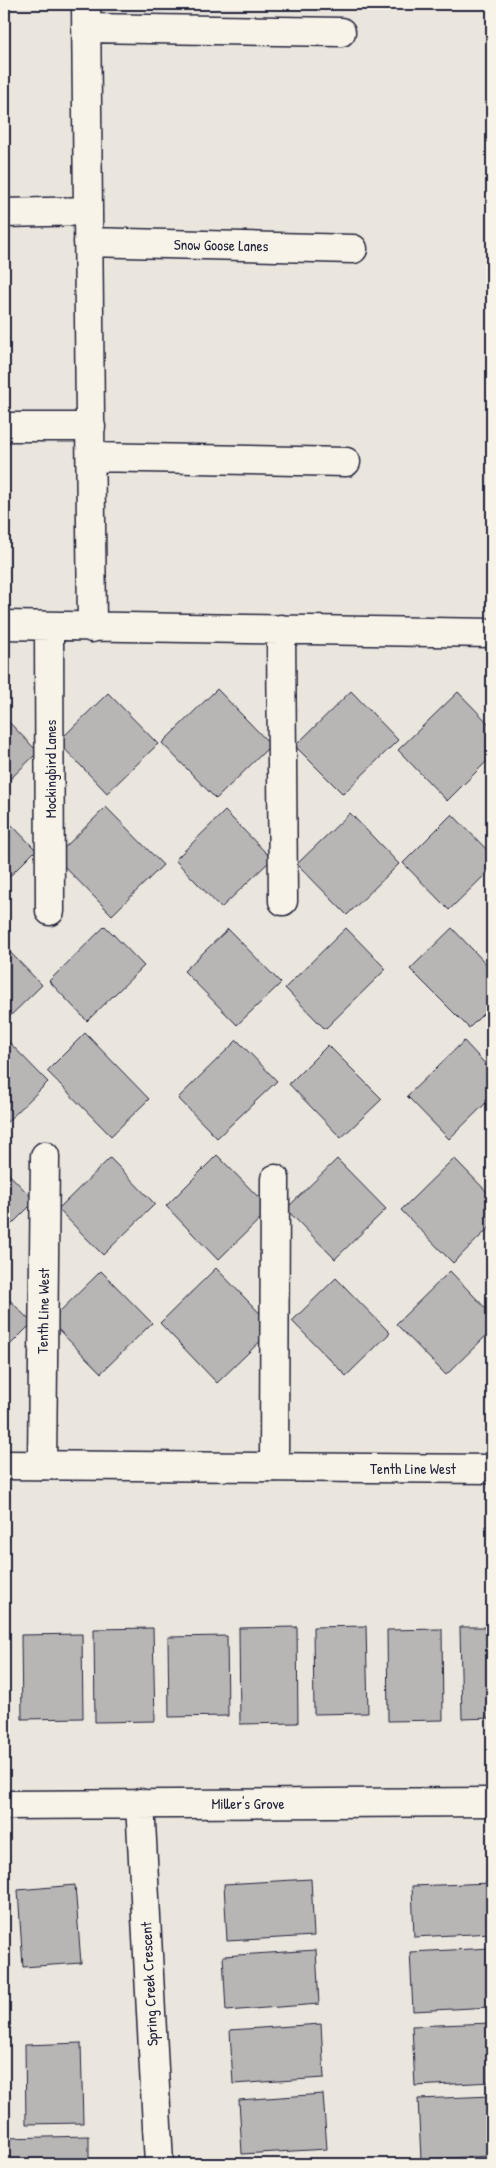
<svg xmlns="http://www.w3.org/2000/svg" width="496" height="2168" viewBox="0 0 496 2168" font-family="'Patrick Hand',sans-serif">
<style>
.building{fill:#b8b6b5;stroke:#22223b}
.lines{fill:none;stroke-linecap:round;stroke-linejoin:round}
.minor-casing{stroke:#22223b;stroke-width:31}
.tertiary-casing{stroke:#22223b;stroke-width:31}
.minor{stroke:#f7f3e8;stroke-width:28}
.tertiary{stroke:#f7f3e8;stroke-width:28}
.labels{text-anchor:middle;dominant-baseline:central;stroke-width:4;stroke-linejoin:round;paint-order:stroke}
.street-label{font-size:15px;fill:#22223b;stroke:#f7f3e8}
</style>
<rect width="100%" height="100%" fill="#eae6de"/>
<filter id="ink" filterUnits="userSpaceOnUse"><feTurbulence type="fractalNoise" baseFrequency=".02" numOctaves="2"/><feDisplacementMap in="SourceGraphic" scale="10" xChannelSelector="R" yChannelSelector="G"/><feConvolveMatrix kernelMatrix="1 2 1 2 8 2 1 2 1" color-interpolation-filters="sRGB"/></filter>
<g filter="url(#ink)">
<path class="building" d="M217 689 271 745 216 799 162 743Z
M351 691 398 740 343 794 295 746Z
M458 692 492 727V756L447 801 398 750Z
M108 693 158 744 107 793 58 742Z
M4 717 38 752 4 785Z
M106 807 163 865 112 915 55 857Z
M225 811 272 859 221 908 175 860Z
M350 813 399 864 347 915 297 864Z
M452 814 492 855V868L449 910 403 863Z
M4 817 36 850 4 882Z
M105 926 144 966 87 1021 49 981Z
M346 928 386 969 325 1029 285 988Z
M452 928 492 970V1005L469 1028 410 969Z
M228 929 281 983 237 1025 184 971Z
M4 946 42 985 5 1021 4 1020Z
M85 1033 149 1099 111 1136 47 1071Z
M4 1037 48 1082 4 1125Z
M237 1040 277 1081 217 1138 178 1098Z
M464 1041 492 1071V1097L449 1139 407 1096Z
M328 1045 382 1099 341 1138 289 1084Z
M217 1155 270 1209 218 1260 166 1206Z
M110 1158 155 1204 103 1255 58 1209Z
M454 1158 492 1197V1225L453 1263 401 1210Z
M337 1159 386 1209 335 1259 286 1209Z
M4 1169 35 1201 4 1232Z
M216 1268 274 1328 217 1383 160 1323Z
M101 1271 152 1323 101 1373 50 1321Z
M450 1271 492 1315V1330L446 1375 396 1324Z
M336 1278 390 1333 346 1376 292 1321Z
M4 1294 32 1323 4 1351Z
M366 1626 368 1713 314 1714 313 1627Z
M297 1627 298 1723 240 1724 239 1628Z
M460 1627H492V1718L462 1719Z
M153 1628 155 1721 95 1722 94 1629Z
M442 1629 443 1720 388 1721 387 1630Z
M4 1634H6L8 1724 4 1725Z
M82 1634 83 1718 22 1719 21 1635Z
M227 1636 228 1716 169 1717 168 1637Z
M311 1879 314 1936 227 1941 224 1884Z
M492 1883V1933L414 1937 412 1886Z
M75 1885 81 1963 23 1967 18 1890Z
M492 1948V2007L413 2011 410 1952Z
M316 1950 319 2004 226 2011 223 1956Z
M492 2023V2082L415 2086 412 2026Z
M321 2024 324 2078 233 2084 230 2030Z
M81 2043 83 2123 26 2124 25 2045Z
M323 2094 327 2149 242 2154 239 2100Z
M492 2096V2156L421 2159 418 2099Z
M89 2136V2164H4V2138Z"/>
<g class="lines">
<defs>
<path id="minor" d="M86 4 92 628
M86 28 341 32
M4 213 88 211
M88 242 353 249
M4 427H91
M91 457 346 462
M4 625 492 633
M49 628 50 911
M281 629 283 901
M42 1465 45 1156
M274 1467 275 1179
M140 1803 159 2164
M4 1805 492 1802"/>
<path id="tertiary" d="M4 1465 492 1469"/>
</defs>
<use href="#minor" class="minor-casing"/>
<use href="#tertiary" class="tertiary-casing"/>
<use href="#minor" class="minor"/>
<use href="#tertiary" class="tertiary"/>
</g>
</g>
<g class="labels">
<g class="street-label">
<text transform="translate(221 245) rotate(1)">Snow Goose Lanes</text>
<text transform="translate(50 769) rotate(-90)">Mockingbird Lanes</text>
<text transform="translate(43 1311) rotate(-89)">Tenth Line West</text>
<text x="413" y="1468">Tenth Line West</text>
<text x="248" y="1803">Miller's Grove</text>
<text transform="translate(149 1984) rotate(-93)">Spring Creek Crescent</text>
</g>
</g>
<rect width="496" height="2168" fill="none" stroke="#f7f3e8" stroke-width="20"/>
<rect x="10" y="10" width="476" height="2148" fill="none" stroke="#22223b" stroke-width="2" filter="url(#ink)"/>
</svg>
